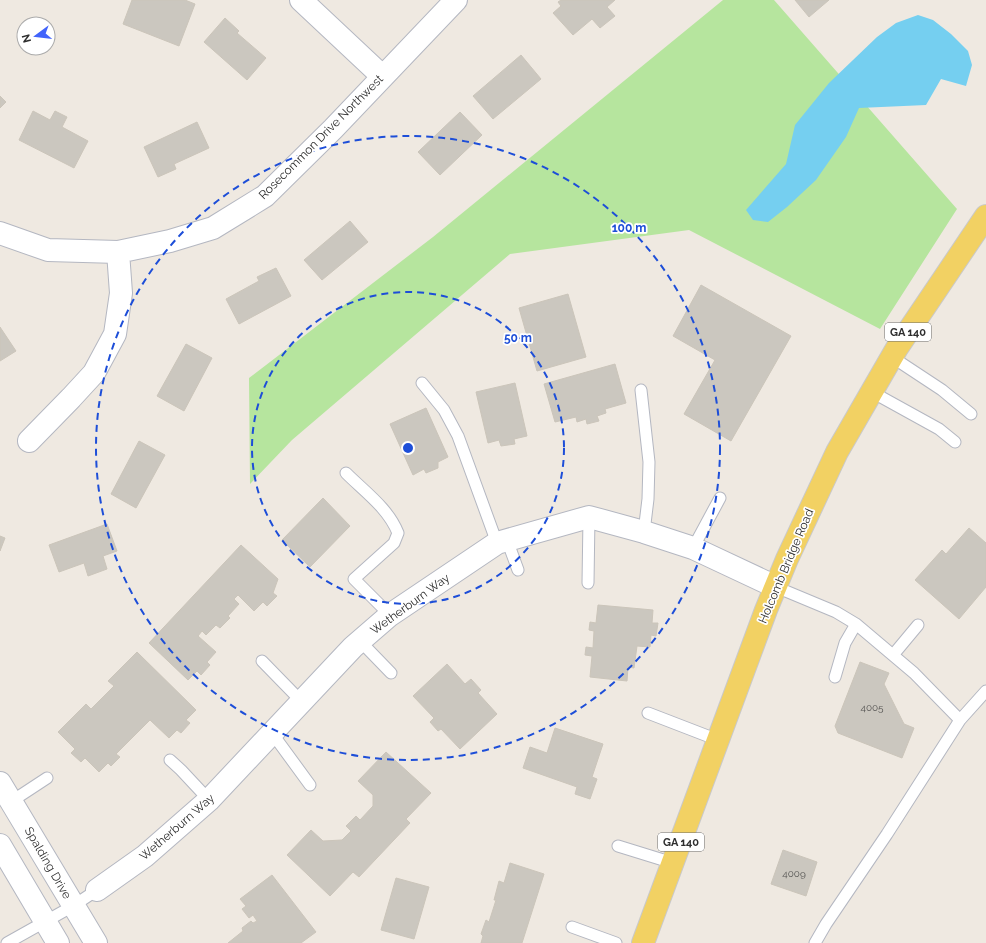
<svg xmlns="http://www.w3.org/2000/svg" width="986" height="943" viewBox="0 0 986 943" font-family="Raleway,sans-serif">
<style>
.green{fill:#b6e59e}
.water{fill:#75cff0}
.building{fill:#cbc7bf;stroke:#cbc5ba}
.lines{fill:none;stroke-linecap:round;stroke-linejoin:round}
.service-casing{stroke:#b4b7c1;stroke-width:13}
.minor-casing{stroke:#b4b7c1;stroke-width:24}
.secondary-casing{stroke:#b4b7c1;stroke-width:24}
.primary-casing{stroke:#c9c9c9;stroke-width:24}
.service{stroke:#fff;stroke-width:11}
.minor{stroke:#fff;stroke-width:22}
.secondary{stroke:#fff;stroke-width:22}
.primary{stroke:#f2d163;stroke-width:22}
.ring{fill:none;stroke:#1d4ed8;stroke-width:2;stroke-dasharray:7 5}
.labels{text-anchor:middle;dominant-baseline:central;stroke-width:3.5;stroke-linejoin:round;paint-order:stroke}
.number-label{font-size:10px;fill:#555452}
.shield{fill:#fff;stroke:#6d6d6d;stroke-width:1}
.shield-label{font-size:11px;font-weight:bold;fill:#2e2e2e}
.street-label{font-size:12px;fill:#2e2e2e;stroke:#fff}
.centre{fill:#1d4ed8;stroke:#fff;stroke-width:2}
.ring-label{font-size:12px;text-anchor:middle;font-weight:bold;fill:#1d4ed8;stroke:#fff;stroke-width:3.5;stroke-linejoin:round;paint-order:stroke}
</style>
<rect width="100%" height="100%" fill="#efe9e1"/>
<path class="green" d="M723 0H774L957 209 880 329 689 230 510 254 292 440 250 484 249 378 433 237Z"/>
<path class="water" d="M918 15 933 20 951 34 968 51 972 65 966 86 941 79 926 105 859 108 846 137 816 180 787 207 768 222 753 220 746 210 786 164 795 125 829 83 877 37 896 23Z"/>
<path class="building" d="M132 0H185L195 4 179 46 123 24Z
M561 0H615L607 7 615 16 600 28 592 19 573 35 553 13 561 6 558 2Z
M795 0H829L809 17Z
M225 18 239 31 237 33 266 58 247 80 204 42Z
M521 55 541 79 493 119 473 96Z
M0 96 6 102 0 108Z
M33 111 50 120 55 111 67 117 62 127 88 141 74 168 19 140Z
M460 112 482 135 440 175 418 152Z
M197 122 209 148 174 164 176 169 158 177 144 147Z
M350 221 368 242 322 280 304 260Z
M276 268 291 296 239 324 226 299 259 281 257 277Z
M701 285 791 336 731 441 684 414 715 360 673 336Z
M568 294 586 357 537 371 519 308Z
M0 327 16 351 0 361Z
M186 344 212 358 184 411 157 396Z
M615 364 626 403 605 409 606 413 597 416 599 421 587 424 586 419 577 422 576 417 555 422 544 384Z
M515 383 527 436 514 439 515 444 501 446 499 440 488 443 476 392Z
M426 408 448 457 438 462V468L426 473 424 469 413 475 390 424Z
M139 441 165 455 136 508 111 494Z
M323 498 350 526 310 567 282 540Z
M107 524 117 551 103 556 107 569 88 576 84 563 59 572 49 545Z
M969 528 986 543V587L959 619 915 580 942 550 946 554Z
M0 536 5 538 0 551Z
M241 545 278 579 273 593 277 596 267 606 263 602 254 611 238 595 234 599 239 604 228 616 230 618 220 628 216 625 206 635 202 631 198 636 216 652 207 662 210 665 201 675 197 671 188 680 149 643Z
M598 605 653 610 652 623H658L656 636 651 635 650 647 637 646 634 668 628 667 627 681 590 677 592 656 585 655 586 647 593 648 594 631 589 630 590 622 596 623Z
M137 652 196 710 186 720 190 723 181 733 177 730 169 738 150 720 116 754 120 757 111 766 108 763 99 772 85 758 81 762 71 753 75 749 58 732 86 704 91 709 114 686 108 681Z
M860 662 889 673 884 684 904 724 914 728 902 758 838 733 835 726Z
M447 664 465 684 471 679 481 690 478 693 497 714 460 749 441 729 438 731 430 722 434 718 413 696Z
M555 728 603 744 592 777 597 779 590 799 575 794 577 787 523 768 530 747 547 753Z
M386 752 431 793 406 819 410 823 359 877 353 872 330 896 287 855 311 830 323 841 342 840 351 831 346 826 356 816 360 820 373 806V795L358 781Z
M783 850 817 862 806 896 771 884Z
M510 863 544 874 522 943H481L483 936 481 934 486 920 489 922 496 900H494L499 881 504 883Z
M272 875 316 932 301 943H228L243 931 242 928 251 921 253 923 257 921 253 915 249 918 242 909 246 906 240 899Z
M396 878 429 887 414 939 381 930Z"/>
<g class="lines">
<defs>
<path id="service" d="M892 357 942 390 971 414
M422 383 444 410 458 436 497 543
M641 390 649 462 648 499 644 532
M872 392 939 429 955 442
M346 473C365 492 388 508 398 533L394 543 354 579 390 615
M507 540 518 570
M693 548 720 498
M588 583 589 517
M776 587 836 612 856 624 914 673 960 720
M360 641 391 673
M893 655 918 625
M262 661 302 702
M835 677 845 643 856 624
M648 713 718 740
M272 733 310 785
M170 760 181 770 209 800
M12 801 47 778
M618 846 673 863
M572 927 616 943
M7 943 73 906 97 890
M815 943 826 924 887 834 960 720 986 691"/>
<path id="minor" d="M301 0 382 76
M0 233 48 250 118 252 170 241 213 228 265 196 333 129 456 0
M29 441 71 398 94 373 115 334 121 293 118 252
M97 890 145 856 209 800 353 647 390 615 497 543 589 517 644 532 693 548 776 587"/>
<path id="secondary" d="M0 783 96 943
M0 845 58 943"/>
<path id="primary" d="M643 943 766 610 787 559 837 452 897 348 986 216"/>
</defs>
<use href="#service" class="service-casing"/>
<use href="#minor" class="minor-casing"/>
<use href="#secondary" class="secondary-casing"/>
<use href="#primary" class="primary-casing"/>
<use href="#service" class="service"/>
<use href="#minor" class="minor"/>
<use href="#secondary" class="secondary"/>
<use href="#primary" class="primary"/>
</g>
<g class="ring">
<circle cx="408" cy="448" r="156"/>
<circle cx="408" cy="448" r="312"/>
</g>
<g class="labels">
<g class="number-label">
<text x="872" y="707">4005</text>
<text x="794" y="873">4009</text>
</g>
<g class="shield">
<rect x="885" y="323" width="46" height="18" rx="3"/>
<rect x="658" y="833" width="46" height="18" rx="3"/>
</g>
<g class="shield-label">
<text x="908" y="332">GA 140</text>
<text x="681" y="842">GA 140</text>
</g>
<g class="street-label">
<text transform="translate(321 137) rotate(-45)">Rosecommon Drive Northwest</text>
<text transform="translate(786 566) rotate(-67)">Holcomb Bridge Road</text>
<text transform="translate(410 604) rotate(-36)">Wetherburn Way</text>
<text transform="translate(177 827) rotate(-41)">Wetherburn Way</text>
<text transform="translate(48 863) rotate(60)">Spalding Drive</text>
</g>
</g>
<circle cx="408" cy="448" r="6" class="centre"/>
<g class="ring-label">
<text x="629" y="232">100 m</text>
<text x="518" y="342">50 m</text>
</g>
<g transform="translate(36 36) rotate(255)"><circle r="19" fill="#ffffff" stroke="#ababab"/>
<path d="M0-3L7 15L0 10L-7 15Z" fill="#4264fb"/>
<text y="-6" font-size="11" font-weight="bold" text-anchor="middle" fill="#2e2e2e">N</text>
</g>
</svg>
